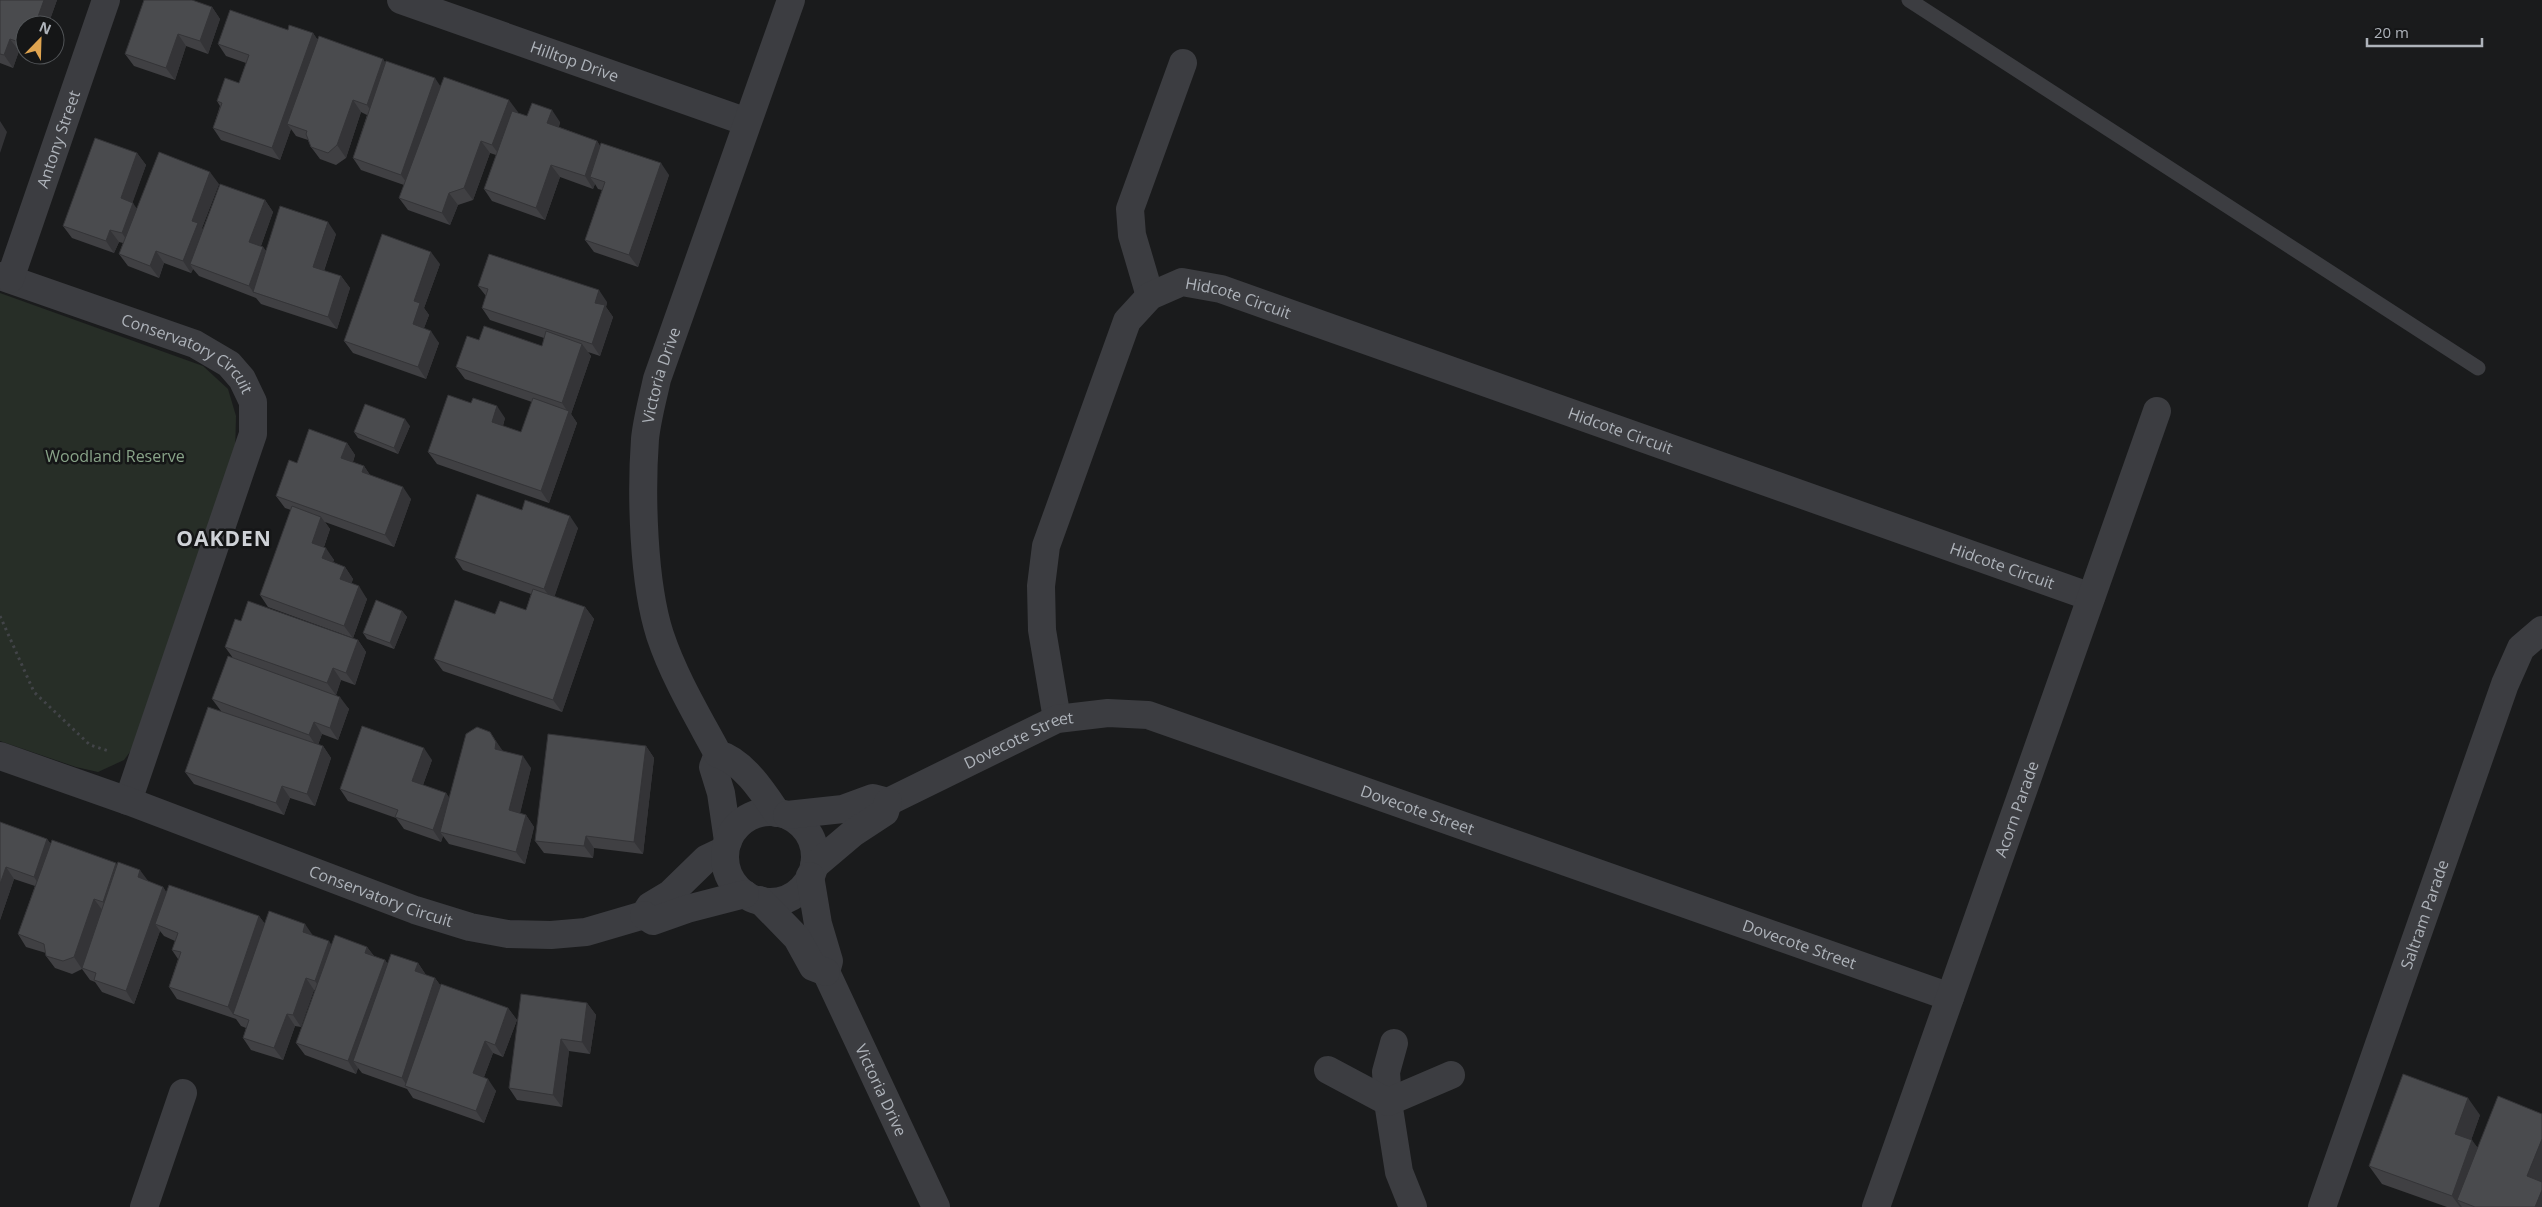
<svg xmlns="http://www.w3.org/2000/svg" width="2542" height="1207" viewBox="0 0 2542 1207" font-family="'Open Sans',sans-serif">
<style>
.green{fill:#272e27}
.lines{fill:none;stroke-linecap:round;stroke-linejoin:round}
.path{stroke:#424448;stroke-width:3;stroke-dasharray:2.5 4;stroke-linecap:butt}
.lane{stroke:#3c3d41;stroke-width:15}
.street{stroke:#3c3d41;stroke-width:28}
.wall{fill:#404043}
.shaded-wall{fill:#343437}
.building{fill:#4a4b4e;stroke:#343437}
.labels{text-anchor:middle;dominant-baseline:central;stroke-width:5;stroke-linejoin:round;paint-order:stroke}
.street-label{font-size:16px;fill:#aeb3ba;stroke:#151617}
.park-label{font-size:16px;fill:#88a388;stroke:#151617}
.district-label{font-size:21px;font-weight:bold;letter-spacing:1px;fill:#cfd2d7;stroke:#151617}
</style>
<rect width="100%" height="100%" fill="#1a1b1c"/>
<path class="green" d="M0 293 203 366 228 389 236 416 235 455 140 738 124 760 98 772 76 767 0 741Z"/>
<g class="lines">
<path class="path" d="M0 616 34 692 90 745 109 751"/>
<path class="lane" d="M1909 0 2478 368"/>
<g class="street">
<path id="s1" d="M401 0 747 122"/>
<path id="s2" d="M0 276 195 344 229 364 242 379 253 402V434L128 801"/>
<path id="s3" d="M10 279 106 0"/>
<path d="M1150 296 1132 235 1130 209 1183 63"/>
<path id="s4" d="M1057 719 1042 630 1041 586 1046 546 1127 321 1150 296 1182 282 1221 289 2091 597"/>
<path d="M718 754 713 767 721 793 728 841"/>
<path id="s5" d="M0 756 128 801 415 910 470 927 508 934 551 935 586 932 644 915 650 906 670 894 706 859 725 850"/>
<circle cx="770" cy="857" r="45"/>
<path id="s6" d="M777 813C763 792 743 761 718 754 697 715 674 677 660 635 643 582 641 494 645 439 647 419 653 398 657 379L791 0"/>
<path id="s7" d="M787 815 843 809 873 798 888 802 1057 719 1108 713 1148 715 1950 997"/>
<path d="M814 866 853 833 885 812 888 802"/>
<path id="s8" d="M810 876 818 924 829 961 826 972 936 1207"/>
<path d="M760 900 797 938 813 967 826 972"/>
<path d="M644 915 653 921 687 909 745 894"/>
<path d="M1394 1043 1386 1072 1388 1102 1399 1172 1413 1207"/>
<path d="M1328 1070 1388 1102 1451 1075"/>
<path d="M144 1207 183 1093"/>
<path id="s9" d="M1876 1207 2157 411"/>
<path id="s10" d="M2322 1207 2505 684 2521 648 2542 630"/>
</g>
</g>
<path class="wall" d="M0 0H57L48 25H25V53L19 51 13 68 0 63Z
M212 7 220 19 208 54 186 46 175 80 134 66 125 54Z
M288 30 313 33 317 39 383 59 385 63 440 86 527 116 560 122 559 127 597 141 600 146 669 175 638 267 594 252 585 240 602 190 598 189 595 184 593 189 560 177 545 220 492 201 484 189 496 155 490 153 473 200 458 205 450 225 408 210 399 198 404 185 361 170 353 158 367 115 361 112 346 158 336 165 320 159 311 147 308 140 296 136 291 129 280 160 221 140 213 128 220 106 217 101 239 83 246 63 226 56 218 44Z
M137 153 146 165 132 203 137 209 219 184 202 228 203 230 265 200 273 212 261 246 263 247 266 251 336 234 324 271 341 276 350 288 337 329 261 304 256 298 199 276 193 269 191 273 164 263 159 278 128 266 119 254 123 243 119 242 114 253 72 238 63 226Z
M440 264 424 308 429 315 424 328 439 343 426 379 353 353 344 341Z
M478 286 607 302 606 307 613 317 600 356 588 352 591 356 571 414 577 423 549 503 437 464 428 452 505 418 503 426 521 432 532 402 465 379 456 367 479 340 542 346 544 338 490 320 482 308 486 296Z
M410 426 398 454 358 438 354 432Z
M347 443 355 455 353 462 364 466 370 475 411 499 394 547 325 522 330 529 324 547 334 560 333 562 345 567 353 579 351 584 367 599 353 638 268 607 260 595 291 510 285 508 276 496 297 463Z
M522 510 578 528 554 597 585 607 594 619 562 712 443 671 434 659 495 614 526 610 531 594 463 570 455 558Z
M402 611 407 617 394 649 367 639 363 633Z
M241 621 358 640 366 652 355 685 341 680 336 695 349 709 338 740 322 734 318 745 323 746 331 758 315 806 290 798 284 815 194 784 185 772 221 711 212 699 233 658 225 647Z
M490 732 502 751 531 768 520 813 526 815 534 827 525 864 449 844 443 836 441 842 404 829 396 818 348 801 340 789 432 760 423 785 446 793 449 798Z
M646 746 654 758 643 854 594 848 593 858 544 853 535 841Z
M0 822 47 839 50 843 118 865 149 882 163 887 166 892 259 916 265 924 313 936 332 945 367 947 374 956 385 960 387 963H418L426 975 435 978 440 985 508 1008 517 1020 503 1057 493 1053 484 1077 496 1091 484 1123 413 1098 407 1089 362 1073 358 1068 356 1074 305 1055 296 1043 315 990H314L301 1027 295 1026 283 1060 251 1050 243 1038 246 1028 241 1026 236 1019 177 999 169 987 178 959 172 950 175 941 164 936 160 931 134 1004 102 992 95 982 90 980 82 969 72 974 55 968 46 956V953L26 947 18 934 35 886 14 879 0 920Z
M587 1003 596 1015 590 1054 569 1051 562 1107 517 1100 509 1088Z
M2480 1115 2471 1140 2477 1147 2542 1207H2447L2382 1184 2369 1166Z"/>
<path class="shaded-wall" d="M44 0H57L48 25H35Z
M212 7 220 19 208 54 200 41Z
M313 33 321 45 287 124 291 129 280 160 272 148Z
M178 34 186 46 175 80 166 68Z
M10 39 19 51 13 68 4 55Z
M383 59 391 71 375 117 367 105Z
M435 78 443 90 410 187 401 175Z
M353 100 361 112 346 158 337 145Z
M509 100 518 112 501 157 492 145Z
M552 110 560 122 556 135 547 123Z
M0 121 7 132 0 153Z
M481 141 490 153 473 200 464 188Z
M597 141 605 153 590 177 595 184 593 189 585 176Z
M137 153 146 165 130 210 121 198Z
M661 163 669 175 638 267 629 255Z
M551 165 560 177 545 220 536 208Z
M210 172 219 184 202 228 207 235 190 264 193 269 191 273 183 261 192 221Z
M449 193 458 205 450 225 442 213Z
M265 200 273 212 258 254 249 242Z
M133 203 141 215 130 245 122 233Z
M328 222 336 234 321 279 313 267Z
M110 230 119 242 114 253 106 241Z
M263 247 272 259 254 293 249 286Z
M156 251 164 263 159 278 150 266Z
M431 252 440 264 424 308 429 315 421 336 413 324 414 301Z
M341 276 350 288 337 329 328 317Z
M599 290 607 302 606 307 613 317 600 356 592 344 595 303Z
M431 331 439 343 426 379 418 367Z
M582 344 591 356 571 414 577 423 549 503 541 491 568 412 562 403Z
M497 406 505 418 500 434 492 422Z
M405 419 410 426 398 454 394 448Z
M347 443 355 455 350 470 341 458Z
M364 466 372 478 362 472Z
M403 487 411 499 394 547 385 535Z
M570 516 578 528 553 601 544 589Z
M321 517 330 529 321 555 312 543Z
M326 548 334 560 330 570 322 558Z
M345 567 353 579 349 591 340 579Z
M359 586 367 599 353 638 344 626Z
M585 607 594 619 562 712 553 700Z
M402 611 407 617 394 649 390 643Z
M358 640 366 652 355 685 346 673Z
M333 668 341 680 336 695 327 683Z
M340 697 349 709 338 740 330 728Z
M314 722 322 734 317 747 309 735Z
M490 732 498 744 505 754 495 749Z
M323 746 331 758 315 806 307 794Z
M646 746 654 758 643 854 634 842Z
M424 748 432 760 420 793 412 781Z
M523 756 531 768 518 822 509 810Z
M282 786 290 798 284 815 276 803Z
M446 793 455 805 440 832 443 836 441 842 433 830Z
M526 815 534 827 525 864 516 852Z
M586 836 594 848 593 858 584 846Z
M47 839 56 851 42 889 34 877Z
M116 863 125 875 111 914 103 902Z
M6 867 14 879 0 920V884Z
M140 870 149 882 138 877Z
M163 887 171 899 155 924 160 931 134 1004 126 991Z
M94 899 103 911 82 969 74 957Z
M259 916 268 928 233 1014 228 1007Z
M305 924 314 937 303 932Z
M329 941 337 953 323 993 315 981Z
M367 947 376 959 365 953Z
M385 960 393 972 353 1061 358 1068 356 1074 348 1061Z
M418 963 426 975 415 971Z
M306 978 314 990 301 1027 293 1015Z
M435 978 444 990 408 1087 402 1078Z
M587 1003 596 1015 590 1054 582 1042Z
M508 1008 517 1020 503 1057 495 1045Z
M287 1014 295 1026 283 1060 274 1048Z
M561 1039 569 1051 562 1107 553 1095Z
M485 1041 493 1053 481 1085 473 1073Z
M488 1079 496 1091 484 1123 476 1111Z
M2468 1098 2480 1115 2467 1152 2455 1134Z
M2542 1139V1187L2527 1176Z
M2472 1140 2485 1158 2457 1200 2462 1207H2460L2452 1196Z
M2542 1190V1207H2535Z"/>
<path class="building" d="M0 0H44L35 25H25V44L10 39 4 55 0 54Z
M144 0H192L212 7 200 41 178 34 166 68 125 54Z
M230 10 288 30 289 25 313 33 272 148 213 128 222 103 217 101 225 78 239 83 249 55 218 44Z
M319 36 383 59 367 105 353 100 337 145 328 153 311 147 306 134 307 131 287 124Z
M386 61 435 78 401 175 353 158Z
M444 77 509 100 492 145 481 141 464 188 449 193 442 213 399 198Z
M532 103 552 110 547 123 597 141 585 176 551 165 536 208 484 189 512 111 527 116Z
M95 138 137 153 121 198 133 203 122 233 110 230 106 241 63 226Z
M601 143 661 163 629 255 585 240 605 182 590 177Z
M159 152 210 172 192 221 198 223 183 261 156 251 150 266 119 254Z
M220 184 265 200 249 242 263 247 249 286 190 264Z
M280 206 328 222 313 267 341 276 328 317 253 292Z
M382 234 431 252 414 301 420 303 413 324 431 331 418 367 344 341Z
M489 254 599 290 595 303 605 305 592 344 482 308 488 289 478 286Z
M484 326 542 346 546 331 582 344 562 403 456 367 467 336 479 340Z
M448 395 471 403 473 398 497 406 492 422 521 432 533 398 569 411 541 491 428 452Z
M365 404 405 419 394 448 354 432Z
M309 429 347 443 341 458 364 466 362 472 403 487 385 535 276 496 289 460 297 463Z
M477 494 522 510 525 500 570 516 544 589 455 558Z
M292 506 321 517 312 543 326 548 322 558 345 567 340 579 359 586 344 626 260 595Z
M533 589 585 607 553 700 434 659 455 600 495 614 500 601 526 610Z
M376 600 402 611 390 643 363 633Z
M248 601 358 640 346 673 333 668 327 683 225 647 235 619 241 621Z
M228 656 340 697 330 728 314 722 309 735 212 699Z
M208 707 323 746 307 794 282 786 276 803 185 772Z
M362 726 424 748 412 781 446 793 433 830 395 817 398 810 340 789Z
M477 727 490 732 496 742 495 749 523 756 509 810 526 815 516 852 440 832 466 734Z
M548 734 646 746 634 842 586 836 584 846 535 841Z
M0 822 47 839 34 877 6 867 0 884Z
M52 840 116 863 103 902 94 899 74 957 63 961 46 956 44 944 18 934Z
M118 862 140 870 138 877 163 887 126 991 94 980 96 973 82 968Z
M169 885 259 916 228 1007 169 987 181 952 172 950 178 933 155 924Z
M269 911 305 924 303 932 329 941 315 981 306 978 293 1015 287 1014 274 1048 243 1038 249 1020 233 1014Z
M335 935 367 947 365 953 385 960 348 1061 296 1043Z
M391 954 418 963 415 971 435 978 402 1078 353 1061Z
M441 984 508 1008 495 1045 485 1041 473 1073 488 1079 476 1111 405 1086Z
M521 994 587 1003 582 1042 561 1039 553 1095 509 1088Z
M2403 1074 2468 1098 2455 1134 2472 1140 2452 1196 2369 1166Z
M2498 1096 2542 1114V1139L2527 1176 2542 1182V1190L2535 1207H2475L2457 1200Z"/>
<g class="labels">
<g class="street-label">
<text stroke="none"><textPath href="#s1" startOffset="184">Hilltop Drive</textPath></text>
<text stroke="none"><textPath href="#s3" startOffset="148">Antony Street</textPath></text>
<text stroke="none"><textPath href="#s4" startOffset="541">Hidcote Circuit</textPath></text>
<text stroke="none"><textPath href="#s2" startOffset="205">Conservatory Circuit</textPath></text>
<text stroke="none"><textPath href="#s6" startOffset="481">Victoria Drive</textPath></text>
<text stroke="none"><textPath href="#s4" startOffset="946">Hidcote Circuit</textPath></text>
<text stroke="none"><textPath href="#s4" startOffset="1351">Hidcote Circuit</textPath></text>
<text stroke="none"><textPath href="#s7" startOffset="249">Dovecote Street</textPath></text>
<text stroke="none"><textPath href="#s7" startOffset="669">Dovecote Street</textPath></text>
<text stroke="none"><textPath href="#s9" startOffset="422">Acorn Parade</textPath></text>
<text stroke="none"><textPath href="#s5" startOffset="406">Conservatory Circuit</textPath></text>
<text stroke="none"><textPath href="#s10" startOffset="310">Saltram Parade</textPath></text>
<text stroke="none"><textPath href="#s7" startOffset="1074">Dovecote Street</textPath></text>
<text stroke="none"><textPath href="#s8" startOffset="229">Victoria Drive</textPath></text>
</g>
<g class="park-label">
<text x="115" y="456">Woodland Reserve</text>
</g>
<g class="district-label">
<text x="224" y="538">OAKDEN</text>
</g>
</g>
<g transform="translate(40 40) rotate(23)"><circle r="24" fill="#151617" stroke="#525558"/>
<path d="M0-4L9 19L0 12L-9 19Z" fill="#dfa450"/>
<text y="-8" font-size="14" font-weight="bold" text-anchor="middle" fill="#aeb3ba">N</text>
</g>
<path d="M2367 38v8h115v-8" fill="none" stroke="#aeb3ba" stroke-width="2.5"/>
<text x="2374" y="38" font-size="15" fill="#aeb3ba" stroke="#151617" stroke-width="4" paint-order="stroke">20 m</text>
</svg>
